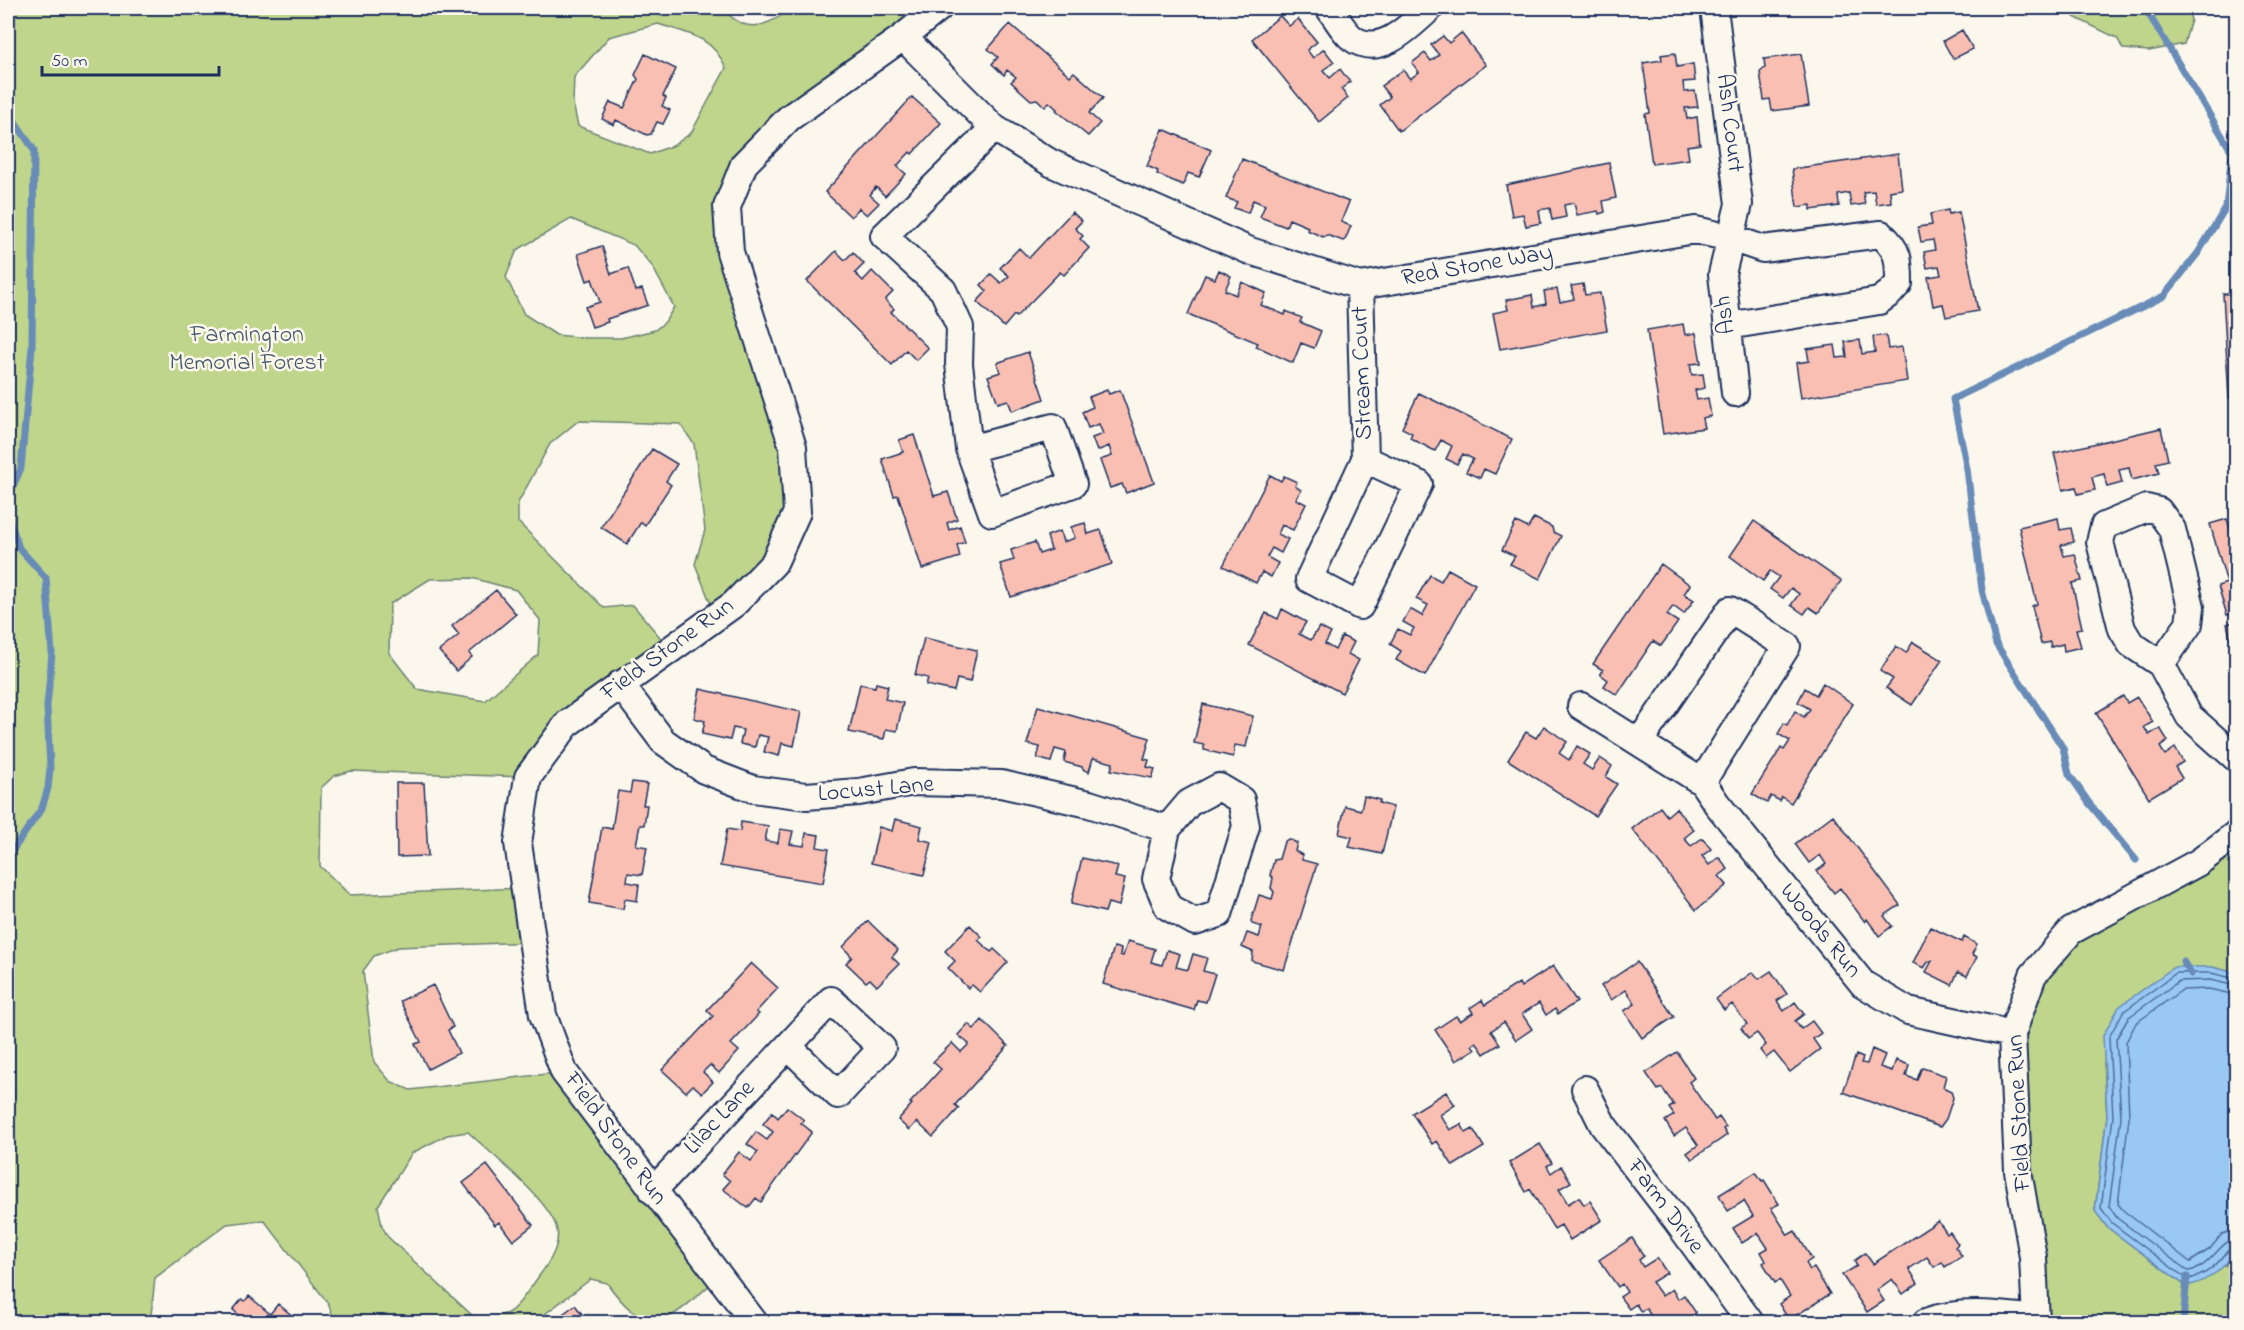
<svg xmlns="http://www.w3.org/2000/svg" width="2244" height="1330" viewBox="0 0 2244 1330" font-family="'Indie Flower',sans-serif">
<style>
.green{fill:#bed58b;stroke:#6c8274;stroke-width:1.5;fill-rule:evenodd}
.water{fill:#99c8f4;stroke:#678bb8;stroke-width:1.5}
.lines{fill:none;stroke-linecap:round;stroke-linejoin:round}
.shore{stroke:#4d6c9a;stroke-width:1.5}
.stream{stroke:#678bb8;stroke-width:7}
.building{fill:#fabfb3;stroke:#1b2f5e;stroke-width:1.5}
.street-casing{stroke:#1b2f5e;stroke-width:30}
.street{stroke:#fbf7ec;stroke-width:26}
.labels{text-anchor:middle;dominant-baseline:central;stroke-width:5;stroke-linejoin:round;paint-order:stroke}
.street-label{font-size:24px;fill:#1b2f5e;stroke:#fbf7ec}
.park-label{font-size:24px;fill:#445869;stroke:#fbf7ec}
</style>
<rect width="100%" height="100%" fill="#fbf7ec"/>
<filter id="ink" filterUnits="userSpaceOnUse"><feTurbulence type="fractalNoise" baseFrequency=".0167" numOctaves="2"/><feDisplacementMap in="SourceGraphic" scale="12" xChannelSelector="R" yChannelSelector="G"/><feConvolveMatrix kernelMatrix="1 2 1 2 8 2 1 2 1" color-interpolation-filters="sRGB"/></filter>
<g filter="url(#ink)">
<path class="green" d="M8 8H722C747 36 765 27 793 8H939L789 118 727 207 797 512 716 617 695 564 705 530 694 444 680 424 578 421 550 444 518 503V522L604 608 633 605 670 649 620 684 528 777 351 771 334 776 321 788 320 866 350 895 525 888 532 942 398 947 374 956 363 971 374 1062 390 1081 410 1090 564 1072 719 1277C704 1289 677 1318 658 1321 638 1323 617 1297 607 1283L591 1279 541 1317 538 1322H335L328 1303 264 1220 227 1224 155 1278 151 1315 153 1322H8ZM658 24C689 34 712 36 726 68L691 133 674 145 650 154 578 126 573 103 574 77 609 37ZM571 219 634 245 652 266 674 307 665 322 655 330 621 338H586L556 335 524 314 506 277 517 250ZM472 578 516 590 540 620 538 655 485 701 417 689 389 653 390 604 430 579ZM468 1132C490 1153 552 1202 557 1230 561 1249 544 1269 534 1283 512 1312 513 1317 475 1318L388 1237 382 1226 378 1206 412 1153 447 1135Z
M2071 8H2188L2191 20 2184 44 2149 51 2123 49 2117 38 2074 17Z
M2236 834V973L2212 967 2104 1062 2107 1116 2095 1210 2107 1227 2186 1286 2226 1265 2236 1248V1322H2036L2012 1034 2071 931Z"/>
<path class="water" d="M2174 967H2212L2236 973V1248C2226 1268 2208 1282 2186 1286L2107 1227 2095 1211 2107 1116 2103 1036 2119 1007Z"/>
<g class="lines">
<path class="shore" d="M2236 979 2211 973H2176L2123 1012 2109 1037 2113 1117 2101 1208 2112 1223 2187 1279C2206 1277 2219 1263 2230 1248L2236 1247
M2236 986 2210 980 2179 981 2129 1017 2116 1039 2121 1117 2109 1206 2117 1218 2188 1271C2211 1269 2219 1240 2236 1239
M2236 995 2209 989 2182 990 2136 1023 2126 1042 2129 1118 2118 1204 2124 1211 2190 1262 2210 1249 2222 1234 2236 1230"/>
<path class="stream" d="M8 111 34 150 32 347 21 468 9 495 10 521 19 548 46 578 52 653 47 706 50 769 48 788 42 808 8 857
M2136 860 2089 803 2069 774 2063 748 1996 644 1982 590 1967 469 1953 399 2164 296 2198 253 2226 207 2232 152 2145 8
M2183 961 2191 974
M8 1085 12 1094 8 1104
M2183 1322 2187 1277"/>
</g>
<path class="building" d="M1280 16 1289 26 1298 19 1317 42 1307 50 1313 58 1324 49 1334 62 1323 70 1330 78 1340 69 1350 82 1341 89 1348 98 1319 122 1252 39Z
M1010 24 1070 76 1074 72 1103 98 1089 113 1100 123 1088 136 1056 110 1057 109 1049 102 1045 107 1037 99 1031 100 1011 82 1016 77 1007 70 1004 75 992 64 998 57 988 49Z
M1962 30 1973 49 1953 59 1943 41Z
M1461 33 1486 65 1399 131 1380 105 1390 97 1381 86 1403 70 1410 79 1419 72 1412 63 1425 53 1431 61 1439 55 1431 45 1443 36 1449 43Z
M1675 53 1677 67 1693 64 1695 81 1683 82 1684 92 1695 91 1698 107 1685 108 1687 119 1697 117 1700 144 1687 146 1689 159 1652 164 1645 114 1650 113 1643 63 1662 60 1661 55Z
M645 54 676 69 663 96 666 98 662 106 670 110 663 124 657 122 651 134 647 135 616 120 614 125 602 119 610 102 624 108 638 79 635 75Z
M1801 54 1809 106 1772 111 1770 99 1764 100 1760 72 1765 68 1764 59Z
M912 97 941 123 912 154 910 152 897 166 906 174 885 196 876 187 870 195 879 203 867 215 859 208 851 217 825 192Z
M1163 129 1211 150 1199 177 1188 173 1183 185 1157 174 1158 171 1147 166Z
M1898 154 1902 189 1890 191 1891 202 1876 204 1874 191 1863 192 1865 204 1851 206 1849 193 1838 195 1839 206 1811 210V205L1797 207 1792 169Z
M1242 159 1349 202 1341 222 1351 226 1345 240 1343 241 1327 235 1323 237 1307 230 1308 227 1289 219 1286 227 1260 217 1265 205 1253 200 1248 213 1234 208 1237 202 1226 198Z
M1609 163 1616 198 1603 201 1605 212 1599 214 1598 211 1577 215 1574 203 1564 205 1566 217 1552 220 1550 208 1539 210 1541 223 1526 226 1523 214 1512 216 1506 185Z
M1948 210 1949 214 1959 212 1978 311 1946 317 1943 304 1933 306 1928 277 1941 275 1939 266 1927 268 1924 252 1935 250 1933 240 1921 242 1918 227 1932 225 1930 214Z
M1072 212 1082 221 1075 228 1083 236 1080 239 1089 248 1064 275 1060 272 1016 317 1014 315 1004 327 977 302 987 291 981 285 991 274 1001 283 1009 276 1000 268 1019 248 1029 258Z
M602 246 611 274 628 268 636 291 642 289 648 305 607 319 608 322 592 327 585 307 600 302 592 279 587 281 578 254Z
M836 251 845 260 853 252 864 264 855 273 863 281 872 271 893 292 885 300 894 309 891 312 928 348 916 360 906 350 892 365 807 281Z
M1219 270 1231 276 1225 290 1236 295 1242 282 1266 293 1261 305 1285 315 1286 311 1302 318 1300 322 1321 331 1314 348 1301 343 1293 363 1256 346 1258 343 1188 314 1205 275 1215 279Z
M1583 284 1585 295 1600 293 1607 330 1500 349 1493 313 1508 310 1506 300 1532 295 1534 307 1546 304 1544 291 1557 289 1560 302 1574 299 1571 286Z
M2236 293V397L2229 398 2223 294Z
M1683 324 1685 335 1696 333 1701 363 1690 364 1692 375 1703 374 1705 388 1695 390 1697 400 1708 398 1711 416 1702 418 1704 428 1663 434 1647 330Z
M1886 335 1888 349 1902 347 1907 381 1801 398 1796 363 1809 361 1807 349 1835 345 1837 358 1847 357 1845 342 1860 340 1862 354 1875 352 1873 337Z
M1028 352 1044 399 1012 411 1008 400 998 403 988 376 1001 372 997 363Z
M1107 390 1109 394 1120 390 1154 482 1126 493 1122 484 1110 488 1100 460 1112 456 1109 446 1097 451 1092 438 1103 434 1099 424 1088 428 1082 412 1093 407 1089 397Z
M1419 393 1512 439 1495 474 1484 469 1480 478 1466 472 1473 459 1463 454 1457 464 1446 459 1452 446 1441 440 1435 451 1410 438 1412 433 1402 428Z
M2161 428 2168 460 2156 463 2159 473 2132 480 2129 468 2119 470 2122 483 2107 487 2104 474 2092 477 2095 490 2078 494 2076 487 2063 490 2054 453Z
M914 435 934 496 948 492 957 519 947 523 949 530 960 526 965 542 957 545 960 557 922 569 898 495 894 496 882 459 903 452 899 440Z
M652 449 677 464 666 481 671 485 645 525 641 522 627 544 601 527Z
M1270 475 1281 481 1284 476 1297 482 1295 486 1301 490 1296 499 1306 504 1293 530 1282 525 1278 534 1288 539 1281 553 1272 548 1267 557 1278 563 1271 577 1262 572 1256 583 1223 566Z
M1534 518 1552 527 1553 532 1561 536 1540 579 1510 564 1515 556 1502 550 1516 522 1528 528Z
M2058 518 2060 530 2071 528 2074 542 2061 545 2064 556 2075 554 2082 581 2072 583 2082 628 2076 629 2081 647 2064 651 2063 644 2051 647 2050 642 2041 644 2032 606 2037 604 2019 527Z
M2227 519 2231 532 2236 531V621L2234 613 2227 615 2218 586 2227 583 2210 524Z
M1754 521 1841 581 1818 613 1809 607 1804 614 1791 605 1799 594 1791 588 1783 598 1770 589 1779 577 1770 571 1763 581 1730 556Z
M1085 523 1088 534 1101 530 1112 564 1011 597 1000 564 1014 560 1011 550 1035 542 1039 554 1051 550 1047 536 1060 531 1063 542 1075 538 1071 527Z
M1661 564 1690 585 1684 594 1694 600 1684 614 1673 606 1667 615 1678 622 1661 646 1653 641 1617 695 1604 686 1608 680 1600 674 1603 670 1593 664Z
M1448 569 1475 584 1425 676 1396 660 1401 651 1390 644 1398 629 1410 635 1414 628 1403 622 1410 609 1422 616 1428 605 1416 599 1430 575 1441 581Z
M496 590 516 614 469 653 472 657 456 671 439 651 459 635 452 626Z
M1282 609 1306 622 1299 634 1311 640 1319 627 1331 633 1325 644 1335 650 1342 636 1354 642 1348 654 1359 660 1342 693 1249 645 1266 613 1278 619Z
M2236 621V649L2234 641 2231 640 2227 624Z
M924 638 977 650 970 682 957 679 954 691 926 685 928 678 915 675Z
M1913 642 1942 660 1912 705 1886 688 1893 679 1880 671 1896 646 1906 653Z
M876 683 888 686 885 699 903 703 897 731 886 729 884 739 849 732 860 684 875 687Z
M1823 683 1853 704 1791 803 1782 797 1780 801 1771 796 1767 803 1752 794 1781 748 1784 750 1790 741 1778 734 1784 723 1787 725 1795 711 1804 717 1810 709 1798 702 1805 688 1816 695Z
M700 689 801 712 794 746 782 743 779 756 764 752 768 737 758 735 755 747 740 744 743 730 733 728 730 740 702 734 705 721 694 718Z
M2123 696 2127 703 2137 697 2153 722 2144 727 2149 735 2160 728 2168 741 2160 747 2165 755 2175 748 2183 762 2175 767 2182 778 2149 798 2096 713Z
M1203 704 1253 716 1246 747 1235 745 1233 757 1204 750V745L1194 743Z
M1038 706 1150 738 1144 759 1149 760 1147 767 1155 769 1152 778 1111 770 1113 763 1093 758 1089 772 1084 770 1082 767 1064 762 1066 752 1055 749 1051 762 1037 758 1040 747 1027 744Z
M1544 726 1567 742 1559 753 1569 760 1577 746 1590 754 1583 764 1592 770 1600 758 1612 766 1606 777 1617 784 1595 816 1508 760 1526 732 1536 738Z
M632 782 647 784 643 805H647L644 825H640L636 845 647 847 642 875 628 873 627 882 639 884 637 901 625 899 623 909 589 903 602 827 612 829 618 791 630 793Z
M396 783H424L428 856 397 857Z
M1364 796 1380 800 1379 803 1393 807 1382 854 1349 847 1352 837 1339 834 1345 806 1361 810Z
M1660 807 1667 816 1676 808 1694 830 1684 838 1691 846 1701 839H1703L1711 849 1702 856 1709 865 1719 857 1728 869 1719 876 1727 885 1696 910 1632 829Z
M1833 815 1900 905 1884 916 1892 926 1879 936 1867 919 1865 922 1840 888 1834 893 1817 871 1826 864 1820 855 1809 863 1795 844Z
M895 819 922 826 919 839 932 842 924 875 871 863 879 827 892 831Z
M741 822 768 826 765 841 778 843 780 829 793 831 790 844 804 846 806 833 819 835 817 847 829 849 823 883 720 866 727 829 740 831Z
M1288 839 1297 843 1295 851 1302 855V860L1317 864 1284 970 1252 961 1253 952 1242 947 1247 933 1259 937 1262 927 1252 924 1251 921 1259 895 1272 899 1274 892 1271 888 1273 878 1270 875 1274 860 1279 859 1284 842Z
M1082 858 1118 866 1115 877 1125 879 1119 906 1108 903 1105 912 1071 904Z
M868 921 898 950 892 957 899 964 877 986 870 979 866 982 846 963 852 957 843 947Z
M970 925 982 937 978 940 991 952 994 949 1008 962 980 992 972 985 968 988 948 968 955 961 945 951Z
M1930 927 1962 942 1964 937 1977 944 1972 954 1977 957 1967 976 1958 972 1952 985 1926 972 1932 961 1928 962 1924 968 1913 963Z
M1128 941 1155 949 1151 962 1162 965 1167 950 1180 954 1176 967 1188 970 1193 954 1207 958 1203 971 1215 974 1206 1002 1197 1000 1194 1010 1103 984 1114 947 1121 949 1120 955 1123 956Z
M1637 962 1674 1017 1642 1038 1624 1011 1635 1004 1626 990 1611 1000 1601 986Z
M751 963 778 988 756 1012 759 1014 731 1044 739 1051 719 1073 710 1065 703 1072 713 1082 702 1093 693 1085 686 1092 662 1070 713 1016 707 1010Z
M1553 966 1577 1002 1558 1014 1555 1009 1546 1015 1539 1003 1522 1014 1532 1029 1516 1040 1504 1022 1491 1031 1500 1044 1484 1054 1476 1042 1472 1045 1475 1049 1456 1061 1435 1030 1456 1016 1460 1021 1473 1013 1470 1008 1482 1000 1485 1005 1519 983 1521 987Z
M1771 971 1787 994 1777 1001 1784 1011 1795 1002 1804 1014 1795 1021 1801 1029 1812 1021 1821 1033 1813 1039 1820 1049 1790 1072 1774 1052 1766 1058 1760 1050 1766 1045 1757 1033 1748 1039 1741 1028 1747 1024 1732 1004 1724 1010 1716 999 1753 972 1759 979Z
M433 985 453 1027 448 1030 459 1053 428 1069 415 1044 421 1042 400 1001Z
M982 1020 1008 1046 955 1105 959 1108 933 1137 917 1122 909 1130 898 1120 912 1104 910 1103 941 1069 933 1062 952 1043 961 1052 969 1044 958 1035 968 1024 974 1029Z
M1872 1049 1885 1055 1880 1067 1892 1071 1896 1060 1909 1065 1906 1076 1917 1080 1921 1069 1923 1068 1946 1076 1943 1087 1951 1091 1953 1098 1946 1119 1940 1127 1843 1092 1856 1055 1863 1058 1861 1063 1867 1064Z
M1677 1052 1694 1078 1689 1082 1715 1120 1719 1117 1726 1127 1723 1129 1727 1135 1692 1159 1687 1153 1698 1145 1686 1128 1674 1136 1665 1121 1674 1115 1669 1108 1674 1105 1662 1088 1658 1090 1646 1073Z
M1446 1092 1455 1105 1440 1115 1450 1130 1461 1124 1466 1133 1473 1129 1484 1147 1453 1166 1437 1141 1432 1144 1412 1113Z
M787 1107 804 1120 801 1123 812 1132 761 1202 756 1198 748 1208 723 1189 730 1181 722 1174 739 1152 751 1161 758 1152 747 1144 756 1132 767 1140 773 1132 763 1124 772 1112 778 1118Z
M1540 1144 1552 1163 1547 1166 1551 1173 1561 1166 1571 1182 1559 1189 1568 1204 1579 1197 1584 1205 1590 1201 1602 1220 1570 1240 1561 1225 1554 1229 1530 1189 1526 1192 1509 1163Z
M487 1165 533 1225 513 1241 499 1222 495 1225 463 1183Z
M1756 1172 1762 1181 1764 1180 1779 1204 1771 1208 1788 1235 1795 1231 1812 1259 1806 1263 1810 1270 1814 1268 1830 1294 1789 1320 1779 1304 1790 1296 1780 1280 1775 1283 1763 1263 1766 1261 1761 1252 1768 1248 1758 1233 1742 1243 1733 1228 1753 1216 1744 1201 1728 1211 1719 1195Z
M1938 1221 1947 1234 1950 1232 1958 1244 1955 1247 1962 1256 1945 1267 1942 1262 1934 1267 1927 1257 1909 1269 1918 1283 1903 1294 1892 1279 1877 1290 1884 1301 1867 1312 1842 1275 1857 1266 1854 1261 1865 1253 1873 1264Z
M1632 1238 1644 1256 1639 1260 1643 1267 1657 1258 1667 1273 1652 1282 1662 1296 1672 1289 1678 1299 1684 1295 1696 1313 1688 1319 1691 1322H1650L1647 1319 1651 1316 1646 1308 1641 1312 1636 1304 1629 1309 1620 1297 1627 1292 1622 1284 1618 1287 1599 1260Z
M249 1296 270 1314 278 1304 299 1321 297 1322H242L245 1320 233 1310 242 1299 245 1301Z
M575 1305 585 1318 587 1316 592 1322H552Z"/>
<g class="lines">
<defs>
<path id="street" d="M1329 8C1336 17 1343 31 1352 38 1380 59 1411 25 1430 8
M1714 8 1739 204 1722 274 1735 393
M903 37 994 128 1051 163 1250 251 1360 286 1695 230 1731 238 1763 249 1881 234C1899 251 1899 259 1899 283L1890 293 1879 301 1728 326
M1360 286 1365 459 1309 579 1360 606 1419 484 1365 459
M969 449 1053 427 1073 484 992 513 969 449 959 364 960 327 943 290 884 236 994 128
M2161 664 2189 624 2191 607 2172 529 2159 511 2147 508 2104 526 2100 542 2122 629 2131 644 2161 664 2189 716 2236 758
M620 684 663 741 704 770 753 789 806 796 859 792 914 782 1001 784 1089 804 1167 829 1156 879 1168 907 1195 922 1219 914 1246 826 1241 800 1219 787 1189 803 1167 829
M1581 706 1702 782 1717 804 1863 984 1908 1011 2012 1034
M1640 741 1730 610 1787 646 1702 782
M1585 1089 1603 1125 1676 1220 1750 1322
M653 1191 831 1000 882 1048 838 1095 788 1046
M754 1322 564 1072 543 1015 518 843 528 777 568 723 734 604 774 563 797 512 793 447 730 252 727 207 744 164 789 118 903 37 939 8
M1926 1322C1960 1309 2000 1315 2036 1319
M2036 1322 2033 1257 2018 1171 2012 1034 2033 975 2071 931 2199 862 2236 834"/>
</defs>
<use href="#street" class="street-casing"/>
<use href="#street" class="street"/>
</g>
</g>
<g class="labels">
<g class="street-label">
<text transform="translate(1729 123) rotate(83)">Ash Court</text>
<text transform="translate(1477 266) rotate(-10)">Red Stone Way</text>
<text transform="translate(1726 315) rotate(-97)">Ash</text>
<text transform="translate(1363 373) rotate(-92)">Stream Court</text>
<text transform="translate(668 650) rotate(-36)">Field Stone Run</text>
<text transform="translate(876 790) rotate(-5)">Locust Lane</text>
<text transform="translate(1820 931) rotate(51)">Woods Run</text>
<text transform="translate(2020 1113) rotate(-93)">Field Stone Run</text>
<text transform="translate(720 1118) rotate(-47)">Lilac Lane</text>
<text transform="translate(615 1139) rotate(54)">Field Stone Run</text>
<text transform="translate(1665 1207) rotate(53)">Farm Drive</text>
</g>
<g class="park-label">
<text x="247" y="335">Farmington<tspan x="247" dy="28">Memorial Forest</tspan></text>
</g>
</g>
<rect width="2244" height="1330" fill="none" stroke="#fbf7ec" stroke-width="30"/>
<rect x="15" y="15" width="2214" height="1300" fill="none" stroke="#1b2f5e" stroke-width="2" filter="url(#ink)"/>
<path d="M42 66v9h177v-9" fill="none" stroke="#1b2f5e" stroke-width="3"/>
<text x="51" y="66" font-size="18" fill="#1b2f5e" stroke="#fbf7ec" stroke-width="4.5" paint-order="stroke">50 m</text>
</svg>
